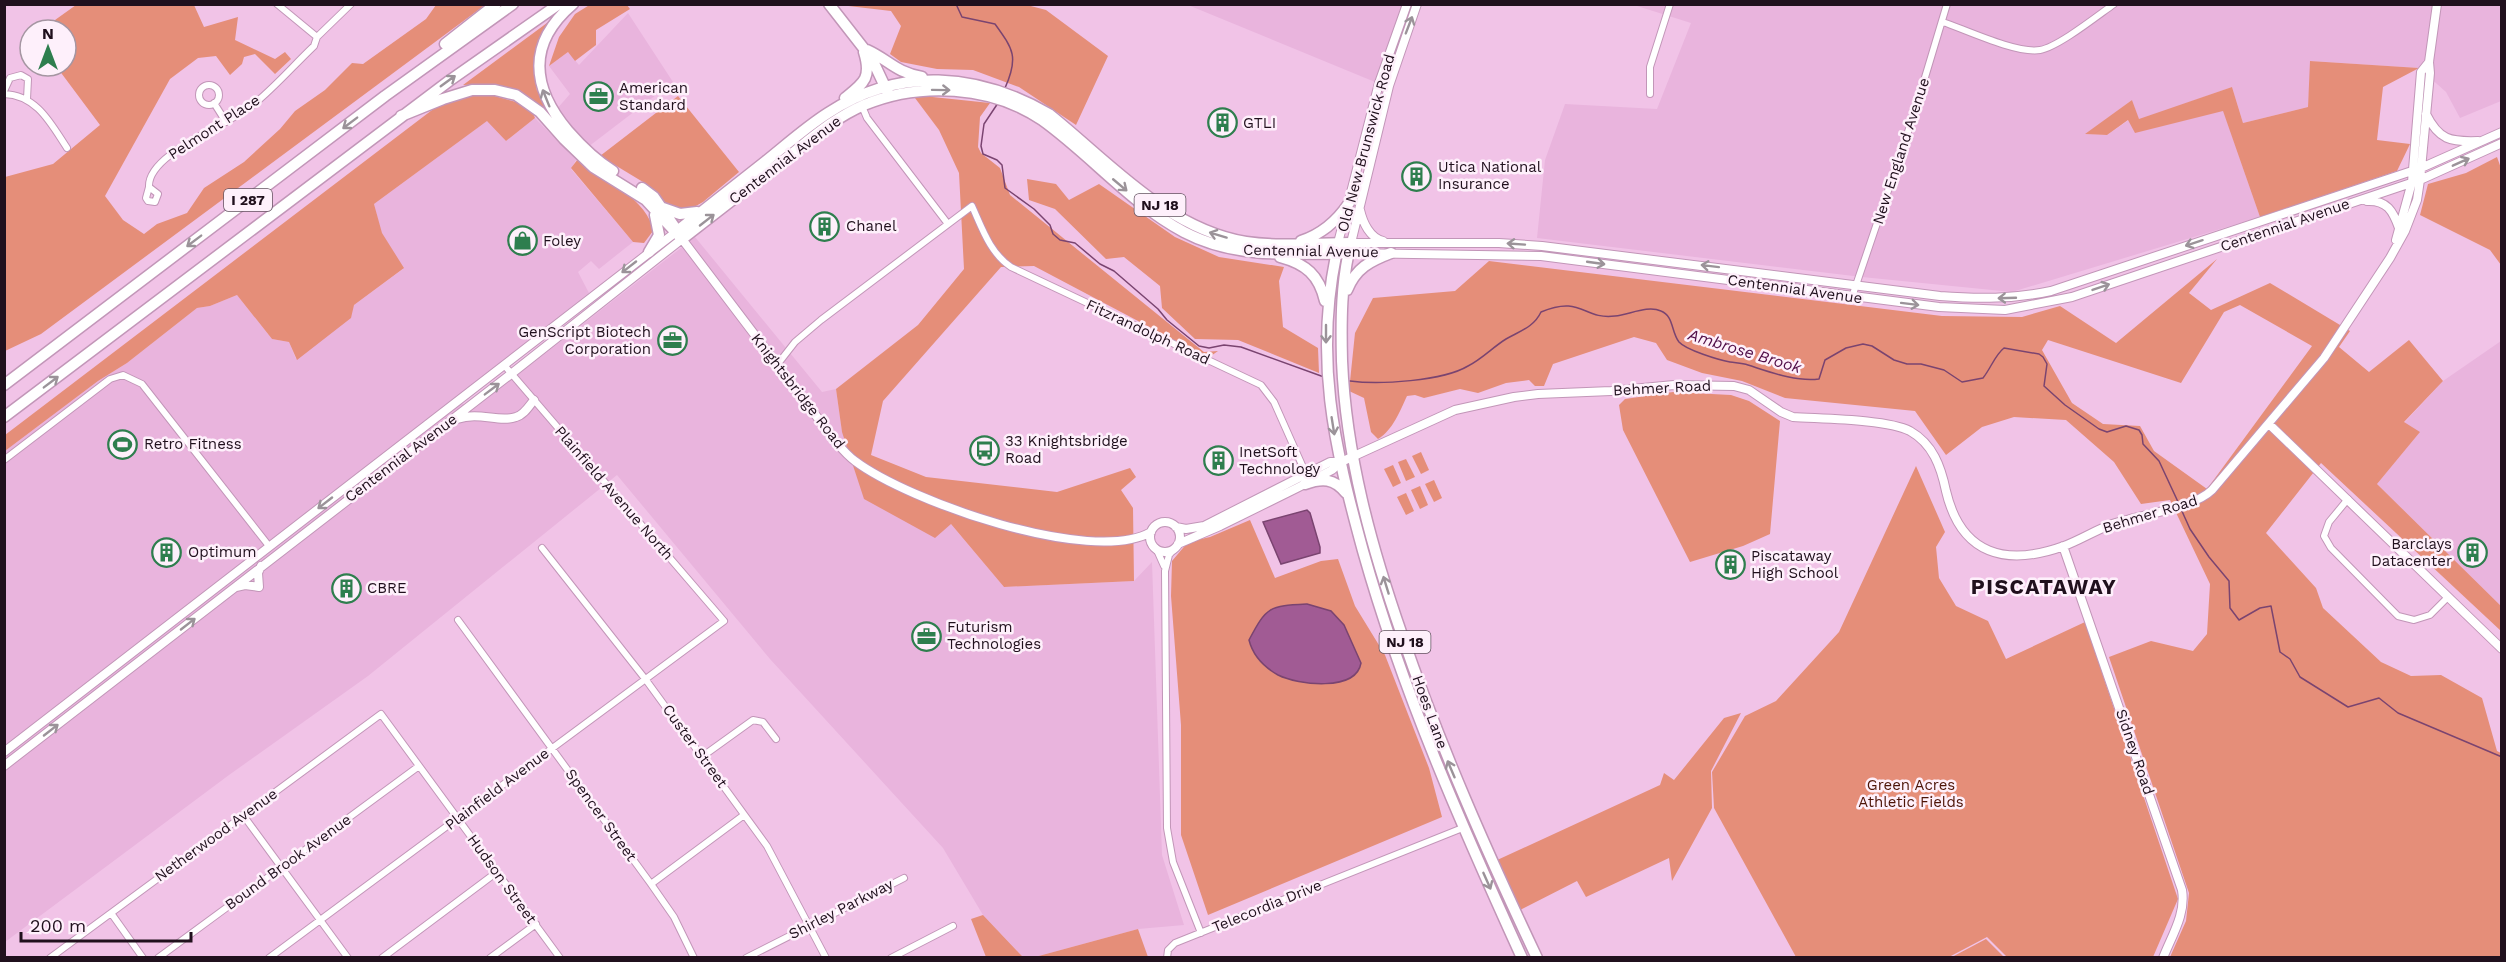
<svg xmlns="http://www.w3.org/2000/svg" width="2506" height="962" viewBox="0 0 2506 962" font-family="'Work Sans',sans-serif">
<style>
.built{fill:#e9b4dd}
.green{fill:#e58e79;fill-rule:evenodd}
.water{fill:#a15b94;stroke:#7a4470;stroke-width:1.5}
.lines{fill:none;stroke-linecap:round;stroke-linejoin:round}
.stream{stroke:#7a4470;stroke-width:1.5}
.street-casing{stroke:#c296b8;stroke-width:8}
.secondary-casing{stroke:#c296b8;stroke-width:10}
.highway-casing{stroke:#c296b8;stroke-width:13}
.street{stroke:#fff;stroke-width:6}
.secondary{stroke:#fff;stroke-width:8}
.highway{stroke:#fff;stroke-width:10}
.oneway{stroke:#9b9399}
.labels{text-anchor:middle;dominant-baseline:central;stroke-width:5;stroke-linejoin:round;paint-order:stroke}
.shield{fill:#fef0fb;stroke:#635360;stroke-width:1.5}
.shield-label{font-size:14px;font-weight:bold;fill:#20101d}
.poi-label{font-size:15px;fill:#20101d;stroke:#fef0fb;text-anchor:start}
.street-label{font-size:15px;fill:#20101d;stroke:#fef0fb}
.park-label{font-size:15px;fill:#4d1407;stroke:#fef0fb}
.water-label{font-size:16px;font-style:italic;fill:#510e48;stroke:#fef0fb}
.district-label{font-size:21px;font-weight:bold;letter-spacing:1.5px;fill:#20101d;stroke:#fef0fb}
</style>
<rect width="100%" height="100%" fill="#f1c3e7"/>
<path class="built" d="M1188 5 1402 4V5L1375 82Z
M1634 5H2501V101L2460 118 2446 92 2419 68 2311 61 2308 107 2243 123 2232 87 2139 120 2132 100 2086 134 2107 135 2129 120 2135 132 2223 110 2260 217 2012 292 1862 277 1537 238 1545 160 1565 104 1657 109 1691 23Z
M628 13 673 82 588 147 556 110 570 94 549 66 568 52 579 65Z
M535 118 576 160 571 169 633 242 599 269 591 261 578 272 589 293 452 400 475 408 695 237 822 392 836 389 842 432 950 523 1004 587 1134 581 1152 562 1162 855 1184 925 1138 929 1035 957H1023L983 915 943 848 770 659 617 475 368 676 229 775 5 942V451L98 381 127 363 197 308 210 306 237 295 272 339 289 342 296 359 354 305 403 269 381 232 374 204 488 120 506 141Z
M2501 341V606L2377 484 2419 433 2404 423 2443 381Z"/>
<path class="green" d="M591 4 627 5 630 9 596 30V45L575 61 568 52 549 66 559 37 575 14Z
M76 5H194L204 27 238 17 235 40 275 59 285 52 291 59 275 74 255 54 244 57 242 64 230 75 216 56 198 58 170 79 105 196 123 220 144 234 157 224 187 213 204 188 244 162 280 129 295 111 325 90 352 63 363 64 426 19 436 5H485L41 334 5 351V177L53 164 100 125 56 66H66V30H41Z
M840 5H1027L1046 10 1108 56 1076 125 1019 87 973 70 937 69 901 62 890 54 901 26 891 11Z
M551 20C535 44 533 63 537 91L539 90 548 112C522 91 498 82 463 85Z
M2310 61 2419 68 2383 87 2377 140 2410 144 2397 171 2260 217 2223 111 2135 133 2128 120 2107 135 2085 134 2132 100 2139 119 2232 87 2243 123 2308 107Z
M484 93 530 106 535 118 506 141 487 121 374 204 382 233 404 268 354 305 351 318 297 360 289 342 272 339 237 295 210 306 197 308 127 363 98 381 5 451V435L436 107 457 98Z
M678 96 739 172 703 202 687 211 665 204 643 182 600 156Z
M923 96 990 103 980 117 978 147 981 153 1000 168 1010 195 1204 352 1218 351 1208 358 1034 266 1001 267 883 401 871 455 926 477 1057 492 1130 468 1136 477 1121 490 1133 508 1134 581 1004 587 951 524 935 538 864 499 842 432 836 389 918 325 964 269 959 173 939 130 915 98Z
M2497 157 2502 171 2501 265 2490 250 2420 215 2428 184 2466 173Z
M578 159C601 175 650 202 653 231L644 243 633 242 571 168Z
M1027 179 1056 184 1069 200 1099 184 1175 237 1219 257 1284 267 1279 281 1283 327 1318 348 1319 373 1238 340 1195 339 1162 308 1160 286 1124 257 1106 259 1055 209 1029 200Z
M2217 259 2189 293 2211 310 2270 283 2350 331 2339 347 2369 372 2409 340 2443 381 2404 422 2420 432 2377 484 2501 606V631L2321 463 2266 533 2316 588 2323 608 2381 662 2411 676 2441 675 2482 698 2497 751 2501 753V957H2170L2186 921 2189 893 2109 657 2151 641 2193 651 2207 634 2210 584 2170 500 2141 504 2114 462 2066 420 2014 417 1982 427 1946 455 1915 411 1785 398 1742 381 1702 373 1667 360 1656 343 1634 337 1553 364 1544 386H1535L1529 380 1506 383 1478 393 1460 389 1424 398 1415 395 1407 396C1400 411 1393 430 1378 439L1371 432 1364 398 1349 391 1355 333 1373 298 1455 291 1489 261 1942 316 2022 317 2060 306 2116 343ZM2240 305 2312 346 2207 489 2154 451 2140 426 2103 424 2072 403 2042 350 2048 340 2181 383 2224 312Z
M1673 392 1731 395 1749 401 1780 421 1770 534 1743 546 1690 562 1623 430 1619 405 1625 399Z
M1421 452 1429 470 1421 474 1412 456Z
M1406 459 1415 477 1406 481 1398 462Z
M1393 465 1401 483 1393 487 1384 469Z
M1916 466 1945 532 1936 547 1939 578 1956 606 1988 621 2006 659 2085 622 2178 899 2153 957H2007L1987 937 1949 957H1796L1714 808 1712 772 1745 716 1776 701 1839 632Z
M1434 480 1442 498 1434 502 1425 484Z
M1420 486 1428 505 1420 509 1411 490Z
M1406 493 1414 511 1406 515 1397 497Z
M1250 520 1275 578 1321 561 1338 559 1355 606 1385 655 1429 768 1442 817 1208 915 1181 835V725L1171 596 1172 561 1188 542 1210 537Z
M1741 713 1711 771 1712 808 1672 881 1669 858 1586 897 1577 881 1518 911 1495 861 1660 785 1664 773 1674 780 1724 718Z
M983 915 1019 953 1023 957H986L971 919Z
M1138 929 1148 957H1035Z
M1986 939 2004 957H1952Z"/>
<path class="water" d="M1307 510 1310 513 1320 547V553L1281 564 1263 522Z
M1307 604 1331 611 1344 625 1361 663C1356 692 1298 685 1278 675 1264 667 1253 656 1249 640 1267 606 1269 606 1307 604Z"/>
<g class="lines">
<path class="stream" d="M956 4 962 17 995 24C1013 49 1019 57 1005 88
M998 103 984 124 981 146 983 154 997 160 1002 165 1005 188 1034 209 1050 225 1053 234 1060 240 1075 243 1100 264 1114 271 1158 309 1167 320 1199 346 1209 348 1224 345 1241 347 1324 377
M1350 381C1379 385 1443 381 1468 366 1482 359 1493 347 1506 339 1520 331 1534 327 1541 312 1582 295 1583 320 1615 316 1629 315 1647 305 1661 311 1674 316 1671 332 1679 342 1686 350 1719 360 1730 362 1736 363 1742 363 1748 365 1770 372 1796 382 1819 379L1825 360 1846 348 1863 344 1872 346 1894 360 1907 364H1921L1944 370 1962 382 1983 378C1991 368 1995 355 2004 348L2039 354 2043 357 2047 364 2044 386 2065 405 2099 429 2107 432 2126 426 2139 430 2142 435 2143 444 2159 461 2179 504
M2181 509 2190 529 2209 557 2229 581 2230 608 2239 620 2260 608 2271 606 2280 652 2290 659 2300 677 2348 707 2379 698 2398 713 2502 757"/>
<defs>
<path id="street" d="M277 4 317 37
M1943 22C1966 30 2017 54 2040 50 2058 47 2097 16 2114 4
M199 95a10 10 0 1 1 20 0a10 10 0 1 1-20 0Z
M4 91 10 78 21 75 28 79 27 99
M4 94C37 95 51 124 67 148
M1650 94V67L1670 4
M214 103 226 122
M862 106 867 118 948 224
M149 187C147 153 230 125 254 104 275 87 294 65 314 46L317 37 351 4
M149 187 158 194 155 202 148 201 146 198Z
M1852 297 1914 114 1947 4
M777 365 795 342 821 320 972 206C982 228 990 253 1011 267L1261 385 1274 402 1306 474
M4 460 110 379 123 375 142 384 269 546
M2348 499 2329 522 2324 536 2331 548 2398 616 2414 620 2430 615 2447 598
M542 548 646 680 767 846 826 958
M1156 548 1164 566
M1175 548 1169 555 1165 571 1167 828 1173 862 1201 933
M458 620 651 884 674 917 694 958
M703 756 753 720 763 722 776 739
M243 815 348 958
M651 884 744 815
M111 913 143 958
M50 958 381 714 560 958
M158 958 419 766
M269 958 724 621 504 365
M382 958 497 872
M490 958 536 924
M746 958 904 878
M891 958 953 926
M1167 958 1168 950 1175 943 1465 827"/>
<path id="secondary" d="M1417 4 1389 86 1351 243H1499L1542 246 1940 296C1979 299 2013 299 2051 291L2421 168 2502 132
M2426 114C2439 140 2450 142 2478 141
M2367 201C2387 200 2393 211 2399 228
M1360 210C1363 223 1370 238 1383 241
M2396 240 2412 182 2421 72 2429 62
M1338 243 1379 83 1407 4
M1349 253 1541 256 1939 307 2005 310 2072 297 2420 180 2502 143
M457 419C479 411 499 423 516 417 524 415 529 406 534 400
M2269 424 2502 649
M1150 537a15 15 0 1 1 30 0a15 15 0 1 1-30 0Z
M1176 527 1186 529 1204 526 1330 462H1341
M1178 544 1220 526 1297 488 1332 470 1341 462 1455 410 1514 397 1538 394 1611 391 1674 385 1734 386 1749 390 1781 412 1793 417C1821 419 1886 419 1910 431 1933 444 1941 467 1946 491 1961 555 2006 567 2064 546 2080 540 2094 531 2110 525 2137 515 2193 509 2212 490L2324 358 2390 258 2405 231 2417 200 2420 180 2430 73 2429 62 2437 4
M2063 546 2182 890C2186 914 2172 935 2163 958
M236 587 245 585 259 587 258 573 261 566
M4 752 676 232
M4 766 511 374 682 239 836 442C842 449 848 456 855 461 908 501 1091 566 1151 532"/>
<path id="highway" d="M573 4C527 43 531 87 568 131 582 147 595 160 613 171
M829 4 872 59 888 93
M445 44 496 4
M867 50C889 60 895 72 922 77
M845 98C864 83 872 78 864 52
M401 116 443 99 472 90H495L516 95 540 112 564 139 593 167 646 200 682 239C717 212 753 184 789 156 813 137 836 117 864 105 919 82 991 85 1042 120 1091 155 1131 204 1184 232 1235 259 1293 254 1349 253
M642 188 654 197 674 226
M663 208 680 214 697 212
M676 232C706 208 736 185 766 161 786 145 806 127 828 113 899 66 978 73 1049 114 1109 162 1167 229 1246 242 1280 247 1317 243 1351 243 1341 281 1341 322 1342 361 1346 455 1371 546 1402 635 1440 746 1487 852 1537 958
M1301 241C1322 234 1337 221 1349 203
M1338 246C1313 357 1334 445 1363 551 1403 693 1461 824 1522 958
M649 252 659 235 655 215
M1280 257C1306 264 1319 275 1325 301
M1347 290C1356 268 1370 261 1391 253
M4 385 385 96 513 4
M4 417 449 81 559 4
M1305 484C1322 478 1334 478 1346 493"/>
</defs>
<use href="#street" class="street-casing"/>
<use href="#secondary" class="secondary-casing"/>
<use href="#highway" class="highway-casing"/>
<use href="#street" class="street"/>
<use href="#secondary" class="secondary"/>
<use href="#highway" class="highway"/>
</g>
<defs><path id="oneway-shaft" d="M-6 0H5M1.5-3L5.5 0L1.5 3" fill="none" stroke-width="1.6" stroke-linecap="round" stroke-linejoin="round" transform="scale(1.5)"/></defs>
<g class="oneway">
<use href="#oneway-shaft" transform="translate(1409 25) rotate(-69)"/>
<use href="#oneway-shaft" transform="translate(448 81) rotate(-36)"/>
<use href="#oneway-shaft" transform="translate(941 90) rotate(1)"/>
<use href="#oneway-shaft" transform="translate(546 98) rotate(-112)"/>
<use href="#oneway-shaft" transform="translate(350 123) rotate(143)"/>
<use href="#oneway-shaft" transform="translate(2461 162) rotate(-24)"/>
<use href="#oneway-shaft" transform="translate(1120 185) rotate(40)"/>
<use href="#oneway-shaft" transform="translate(707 220) rotate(-38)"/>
<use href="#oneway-shaft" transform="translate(1218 235) rotate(-163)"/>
<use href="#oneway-shaft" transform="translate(194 241) rotate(143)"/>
<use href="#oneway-shaft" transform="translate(2194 243) rotate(162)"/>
<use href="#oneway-shaft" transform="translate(1516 244) rotate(-176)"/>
<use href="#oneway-shaft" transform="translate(1596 263) rotate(8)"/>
<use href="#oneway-shaft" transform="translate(1710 266) rotate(-173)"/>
<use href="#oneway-shaft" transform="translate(629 267) rotate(142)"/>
<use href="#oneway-shaft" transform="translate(2101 287) rotate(-19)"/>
<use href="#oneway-shaft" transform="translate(2007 298) rotate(178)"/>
<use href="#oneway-shaft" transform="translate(1910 304) rotate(7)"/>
<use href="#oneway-shaft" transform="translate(1326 334) rotate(90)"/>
<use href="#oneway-shaft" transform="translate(51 382) rotate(-37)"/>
<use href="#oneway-shaft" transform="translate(492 389) rotate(-37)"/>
<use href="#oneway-shaft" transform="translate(1333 426) rotate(81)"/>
<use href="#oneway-shaft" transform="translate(325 503) rotate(142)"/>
<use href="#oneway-shaft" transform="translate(1386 585) rotate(-107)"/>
<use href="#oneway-shaft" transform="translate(188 624) rotate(-38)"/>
<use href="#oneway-shaft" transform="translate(51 730) rotate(-38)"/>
<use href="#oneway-shaft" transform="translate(1451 769) rotate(-113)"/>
<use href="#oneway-shaft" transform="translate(1487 881) rotate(66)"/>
</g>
<defs>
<symbol id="office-ring" viewBox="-11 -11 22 22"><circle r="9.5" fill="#fef0fb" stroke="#2e7e4e" stroke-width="1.5"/><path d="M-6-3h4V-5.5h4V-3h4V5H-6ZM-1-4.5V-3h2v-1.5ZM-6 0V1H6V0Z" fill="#2e7e4e"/></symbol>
<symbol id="building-ring" viewBox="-11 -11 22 22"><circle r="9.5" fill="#fef0fb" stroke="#2e7e4e" stroke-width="1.5"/><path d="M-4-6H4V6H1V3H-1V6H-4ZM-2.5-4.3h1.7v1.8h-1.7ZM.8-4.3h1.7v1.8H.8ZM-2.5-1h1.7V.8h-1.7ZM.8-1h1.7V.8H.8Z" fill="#2e7e4e"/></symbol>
<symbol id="shop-ring" viewBox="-11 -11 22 22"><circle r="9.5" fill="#fef0fb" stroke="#2e7e4e" stroke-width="1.5"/><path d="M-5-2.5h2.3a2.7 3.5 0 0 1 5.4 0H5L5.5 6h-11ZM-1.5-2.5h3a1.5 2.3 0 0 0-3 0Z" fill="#2e7e4e"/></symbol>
<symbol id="stadium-ring" viewBox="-11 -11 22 22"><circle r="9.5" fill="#fef0fb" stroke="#2e7e4e" stroke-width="1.5"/><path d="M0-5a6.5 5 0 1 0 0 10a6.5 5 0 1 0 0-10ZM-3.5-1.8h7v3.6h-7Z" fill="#2e7e4e"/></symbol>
<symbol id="bus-ring" viewBox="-11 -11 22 22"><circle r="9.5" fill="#fef0fb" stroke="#2e7e4e" stroke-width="1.5"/><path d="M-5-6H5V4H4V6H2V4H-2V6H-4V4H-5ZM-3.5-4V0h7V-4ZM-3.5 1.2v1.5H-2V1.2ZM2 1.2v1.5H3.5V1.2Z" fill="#2e7e4e"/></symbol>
</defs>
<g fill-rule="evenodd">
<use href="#office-ring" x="582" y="80" width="33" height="33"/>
<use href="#building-ring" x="1206" y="106" width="33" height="33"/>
<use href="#building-ring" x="1400" y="160" width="33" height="33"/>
<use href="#building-ring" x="808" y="210" width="33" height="33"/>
<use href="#shop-ring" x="506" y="224" width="33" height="33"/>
<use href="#office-ring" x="656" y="324" width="33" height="33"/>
<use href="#stadium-ring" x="106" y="428" width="33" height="33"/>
<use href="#bus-ring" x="968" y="434" width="33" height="33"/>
<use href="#building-ring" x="1202" y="444" width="33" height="33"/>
<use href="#building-ring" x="150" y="536" width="33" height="33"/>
<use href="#building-ring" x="2456" y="536" width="33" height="33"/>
<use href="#building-ring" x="1714" y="548" width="33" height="33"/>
<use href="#building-ring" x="330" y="572" width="33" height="33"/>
<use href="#office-ring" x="910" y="620" width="33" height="33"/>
</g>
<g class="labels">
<g class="shield">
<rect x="224" y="189" width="48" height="22" rx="4.5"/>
<rect x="1134.5" y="194" width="51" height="22" rx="4.5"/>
<rect x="1379.5" y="631" width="51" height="22" rx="4.5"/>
</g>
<g class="shield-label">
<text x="248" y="200">I 287</text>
<text x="1160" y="205">NJ 18</text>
<text x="1405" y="642">NJ 18</text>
</g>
<g class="poi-label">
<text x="619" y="88">American<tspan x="619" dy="17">Standard</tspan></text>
<text x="1243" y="123">GTLI</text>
<text x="1438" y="167">Utica National<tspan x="1438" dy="17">Insurance</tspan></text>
<text x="846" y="226">Chanel</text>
<text x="543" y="241">Foley</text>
<text x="651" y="332" text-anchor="end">GenScript Biotech<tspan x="651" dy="17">Corporation</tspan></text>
<text x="1005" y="441">33 Knightsbridge<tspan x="1005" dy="17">Road</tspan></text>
<text x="144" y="444">Retro Fitness</text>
<text x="1239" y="452">InetSoft<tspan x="1239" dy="17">Technology</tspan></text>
<text x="2452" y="544" text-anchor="end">Barclays<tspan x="2452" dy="17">Datacenter</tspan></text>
<text x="188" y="552">Optimum</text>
<text x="1751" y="556">Piscataway<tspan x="1751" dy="17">High School</tspan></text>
<text x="367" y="588">CBRE</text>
<text x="947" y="627">Futurism<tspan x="947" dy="17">Technologies</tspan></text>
</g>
<g class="street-label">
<text transform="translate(214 127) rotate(-33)">Pelmont Place</text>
<text transform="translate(1366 143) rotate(-75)">Old New Brunswick Road</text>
<text transform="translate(1901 151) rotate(-72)">New England Avenue</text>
<text transform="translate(785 160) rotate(-37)">Centennial Avenue</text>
<text transform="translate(2285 225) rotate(-19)">Centennial Avenue</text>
<text transform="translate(1311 251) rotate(1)">Centennial Avenue</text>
<text transform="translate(1795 289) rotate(8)">Centennial Avenue</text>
<text transform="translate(1148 332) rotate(25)">Fitzrandolph Road</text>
<text transform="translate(1662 388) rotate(-3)">Behmer Road</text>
<text transform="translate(798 391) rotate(52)">Knightsbridge Road</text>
<text transform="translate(401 458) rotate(-37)">Centennial Avenue</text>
<text transform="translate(614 493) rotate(49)">Plainfield Avenue North</text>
<text transform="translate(2150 514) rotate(-17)">Behmer Road</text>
<text transform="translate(1430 712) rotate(70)">Hoes Lane</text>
<text transform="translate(695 746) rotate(54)">Custer Street</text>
<text transform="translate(2135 752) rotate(71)">Sidney Road</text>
<text transform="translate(497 789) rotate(-37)">Plainfield Avenue</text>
<text transform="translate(601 815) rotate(54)">Spencer Street</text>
<text transform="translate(216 835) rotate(-36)">Netherwood Avenue</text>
<text transform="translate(288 862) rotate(-36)">Bound Brook Avenue</text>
<text transform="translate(502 879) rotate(54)">Hudson Street</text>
<text transform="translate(1267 906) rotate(-22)">Telecordia Drive</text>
<text transform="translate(841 909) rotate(-27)">Shirley Parkway</text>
</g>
<g class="park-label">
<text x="1911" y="785">Green Acres<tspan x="1911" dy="17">Athletic Fields</tspan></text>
</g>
<g class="water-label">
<text transform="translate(1745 351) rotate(17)">Ambrose Brook</text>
</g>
<g class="district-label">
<text x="2044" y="586">PISCATAWAY</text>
</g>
</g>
<rect width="2506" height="962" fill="none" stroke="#20101d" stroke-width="12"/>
<g transform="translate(48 48)"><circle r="28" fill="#fef0fb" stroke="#a596a2" stroke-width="1.5"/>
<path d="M0-4.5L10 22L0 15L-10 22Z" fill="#2e7e4e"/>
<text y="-9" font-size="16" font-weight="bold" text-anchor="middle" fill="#20101d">N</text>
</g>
<path d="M21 932v9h170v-9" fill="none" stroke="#20101d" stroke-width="3"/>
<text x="30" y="932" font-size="18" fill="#20101d" stroke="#fef0fb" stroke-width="4.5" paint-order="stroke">200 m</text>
</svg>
